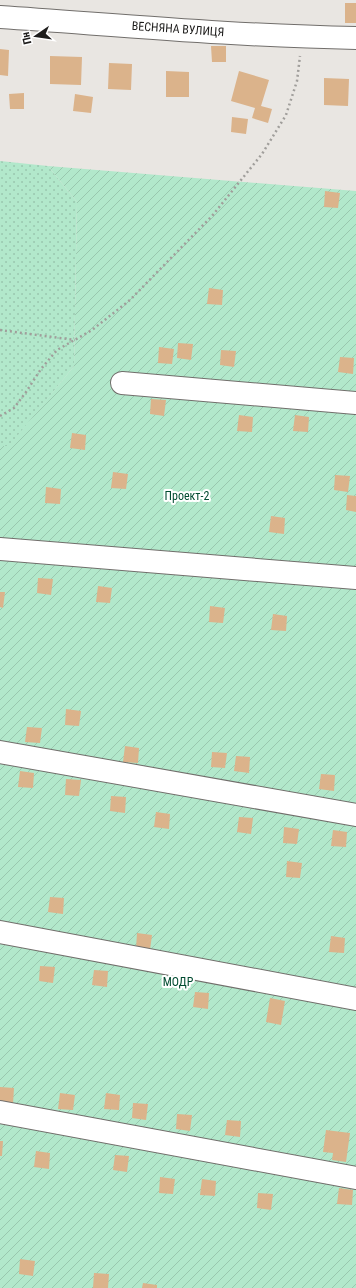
<svg xmlns="http://www.w3.org/2000/svg" width="356" height="1288" viewBox="0 0 356 1288" font-family="'Roboto Condensed',sans-serif">
<style>
.grass{fill:url(#grass-dots)}
.garden{fill:url(#garden-furrows)}
.building{fill:#dbb38b}
.lines{fill:none;stroke-linecap:round;stroke-linejoin:round}
.minor-casing{stroke:#716e6b;stroke-width:24}
.path{stroke:#a09e9b;stroke-width:2.5;stroke-dasharray:2 3;stroke-linecap:butt}
.minor{stroke:#fff;stroke-width:22}
.labels{text-anchor:middle;dominant-baseline:central;stroke-width:4;stroke-linejoin:round;paint-order:stroke}
.street-label{font-size:12px;fill:#1e1d1c;stroke:#fff}
.park-label{font-size:12px;fill:#004b30;stroke:#fff}
</style>
<defs>
<pattern id="grass-dots" width="8" height="8" patternUnits="userSpaceOnUse"><rect width="8" height="8" fill="#b2e8cb"/><path d="M2 2h.1M6 6h.1" fill="none" stroke="#99c7ae" stroke-width="1.8" stroke-linecap="round"/></pattern>
<pattern id="garden-furrows" width="10" height="10" patternUnits="userSpaceOnUse"><rect width="10" height="10" fill="#b2e8cb"/><path d="M-1 1l2-2M0 10L10 0M9 11l2-2" fill="none" stroke="#99c7ae"/></pattern>
</defs>
<rect width="100%" height="100%" fill="#e9e6e2"/>
<path class="grass" d="M0 161 48 166 77 202 74 366 9 447 0 446Z"/>
<path class="garden" d="M48 166 356 191V1288H0V446H9L74 366 77 202Z"/>
<path class="building" d="M345 3H356V23H345Z
M211 46H226V62H212Z
M0 49 9 50 8 76 0 75Z
M50 56 82 57 81 85 50 84Z
M109 63 132 64 131 90 108 89Z
M166 71 189 72V97H166Z
M239 71 269 80 261 106 272 109 268 123 252 118 255 108 231 101Z
M324 78 349 79 348 106 324 105Z
M24 93V109H10L9 94Z
M75 94 93 97 91 113 73 111Z
M232 117 248 119 246 134 231 132Z
M325 191 340 193 338 208 324 207Z
M209 288 223 290 222 305 207 304Z
M178 343 193 344 191 360 177 358Z
M159 347 174 349 172 364 158 363Z
M221 350 236 351 234 367 220 365Z
M340 357 354 358 353 374 338 372Z
M151 399 166 400 164 416 150 414Z
M239 415 253 417 252 432 237 431Z
M295 415 309 417 308 432 293 431Z
M72 433 86 435 85 450 70 448Z
M113 472 128 474 126 489 111 488Z
M335 475 350 476 348 492 334 490Z
M46 487 61 489 60 504 45 503Z
M347 495 356 496V512L346 510Z
M271 516 285 518 284 534 269 532Z
M38 578 53 579 51 595 37 593Z
M98 586 112 588 110 603 96 602Z
M0 592H5L3 608 0 607Z
M210 606 225 608 223 623 209 622Z
M273 614 287 616 286 631 271 630Z
M66 709 81 711 79 726 65 725Z
M27 727 42 728 40 743 25 742Z
M125 746 139 748 138 763 123 762Z
M212 752 227 753 225 768 211 767Z
M236 756 250 757 249 773 234 771Z
M20 771 34 773 33 788 18 787Z
M321 774 335 775 334 791 319 789Z
M66 779 81 780 79 796 65 795Z
M111 796 126 797 125 813 110 811Z
M156 812 170 814 169 829 154 827Z
M239 817 253 818 251 834 237 832Z
M284 827 299 829 297 844 283 843Z
M333 830 347 832 346 847 331 846Z
M287 861 302 863 300 878 286 877Z
M50 897 64 898 63 914 48 912Z
M137 933 152 935 150 950 136 949Z
M331 936 345 938 344 953 329 952Z
M40 966 55 967 53 983 39 981Z
M94 970 108 971 107 987 92 985Z
M195 992 209 993 208 1009 193 1007Z
M270 998 285 1001 281 1025 266 1022Z
M0 1087 14 1088 13 1104 0 1102Z
M60 1093 75 1095 73 1110 58 1109Z
M106 1093 120 1095 119 1110 104 1109Z
M133 1103 148 1104 146 1120 132 1118Z
M177 1114 192 1115 190 1131 176 1129Z
M227 1120 241 1121 240 1137 225 1135Z
M326 1130 350 1133 346 1162 332 1160 333 1153 323 1152Z
M0 1141H3L2 1156H0Z
M36 1151 50 1153 49 1169 34 1167Z
M115 1155 129 1156 127 1172 113 1170Z
M160 1177 175 1179 173 1194 159 1193Z
M202 1179 216 1181 215 1196 200 1195Z
M339 1188 353 1190 352 1205 337 1204Z
M258 1193 273 1194 271 1210 257 1208Z
M20 1259 35 1261 33 1276 19 1274Z
M94 1273 109 1274 108 1288H93Z
M143 1283 157 1285V1288H142Z"/>
<g class="lines">
<defs>
<path id="minor" d="M0 17C119 25 237 36 356 38
M122 383 356 403
M0 549 356 578
M0 752 356 815
M0 932 356 999
M0 1112 356 1178"/>
</defs>
<use href="#minor" class="minor-casing"/>
<path class="path" d="M0 330 75 340
M0 416 14 408 26 392 41 369 57 350 92 330 130 300 212 216 262 154 286 115 297 81 300 56"/>
<use href="#minor" class="minor"/>
</g>
<g class="labels">
<g class="street-label">
<text transform="translate(178 29) rotate(4)">ВЕСНЯНА ВУЛИЦЯ</text>
</g>
<g class="park-label">
<text x="187" y="496">Проект-2</text>
<text x="178" y="982">МОДР</text>
</g>
</g>
<g transform="translate(36 36) rotate(257)" stroke="#ffffff" stroke-width="3" paint-order="stroke">
<path d="M0-3L7 15L0 10L-7 15Z" fill="#1e1d1c"/>
<text y="-6" font-size="11" font-weight="bold" text-anchor="middle" fill="#1e1d1c">Пн</text>
</g>
</svg>
